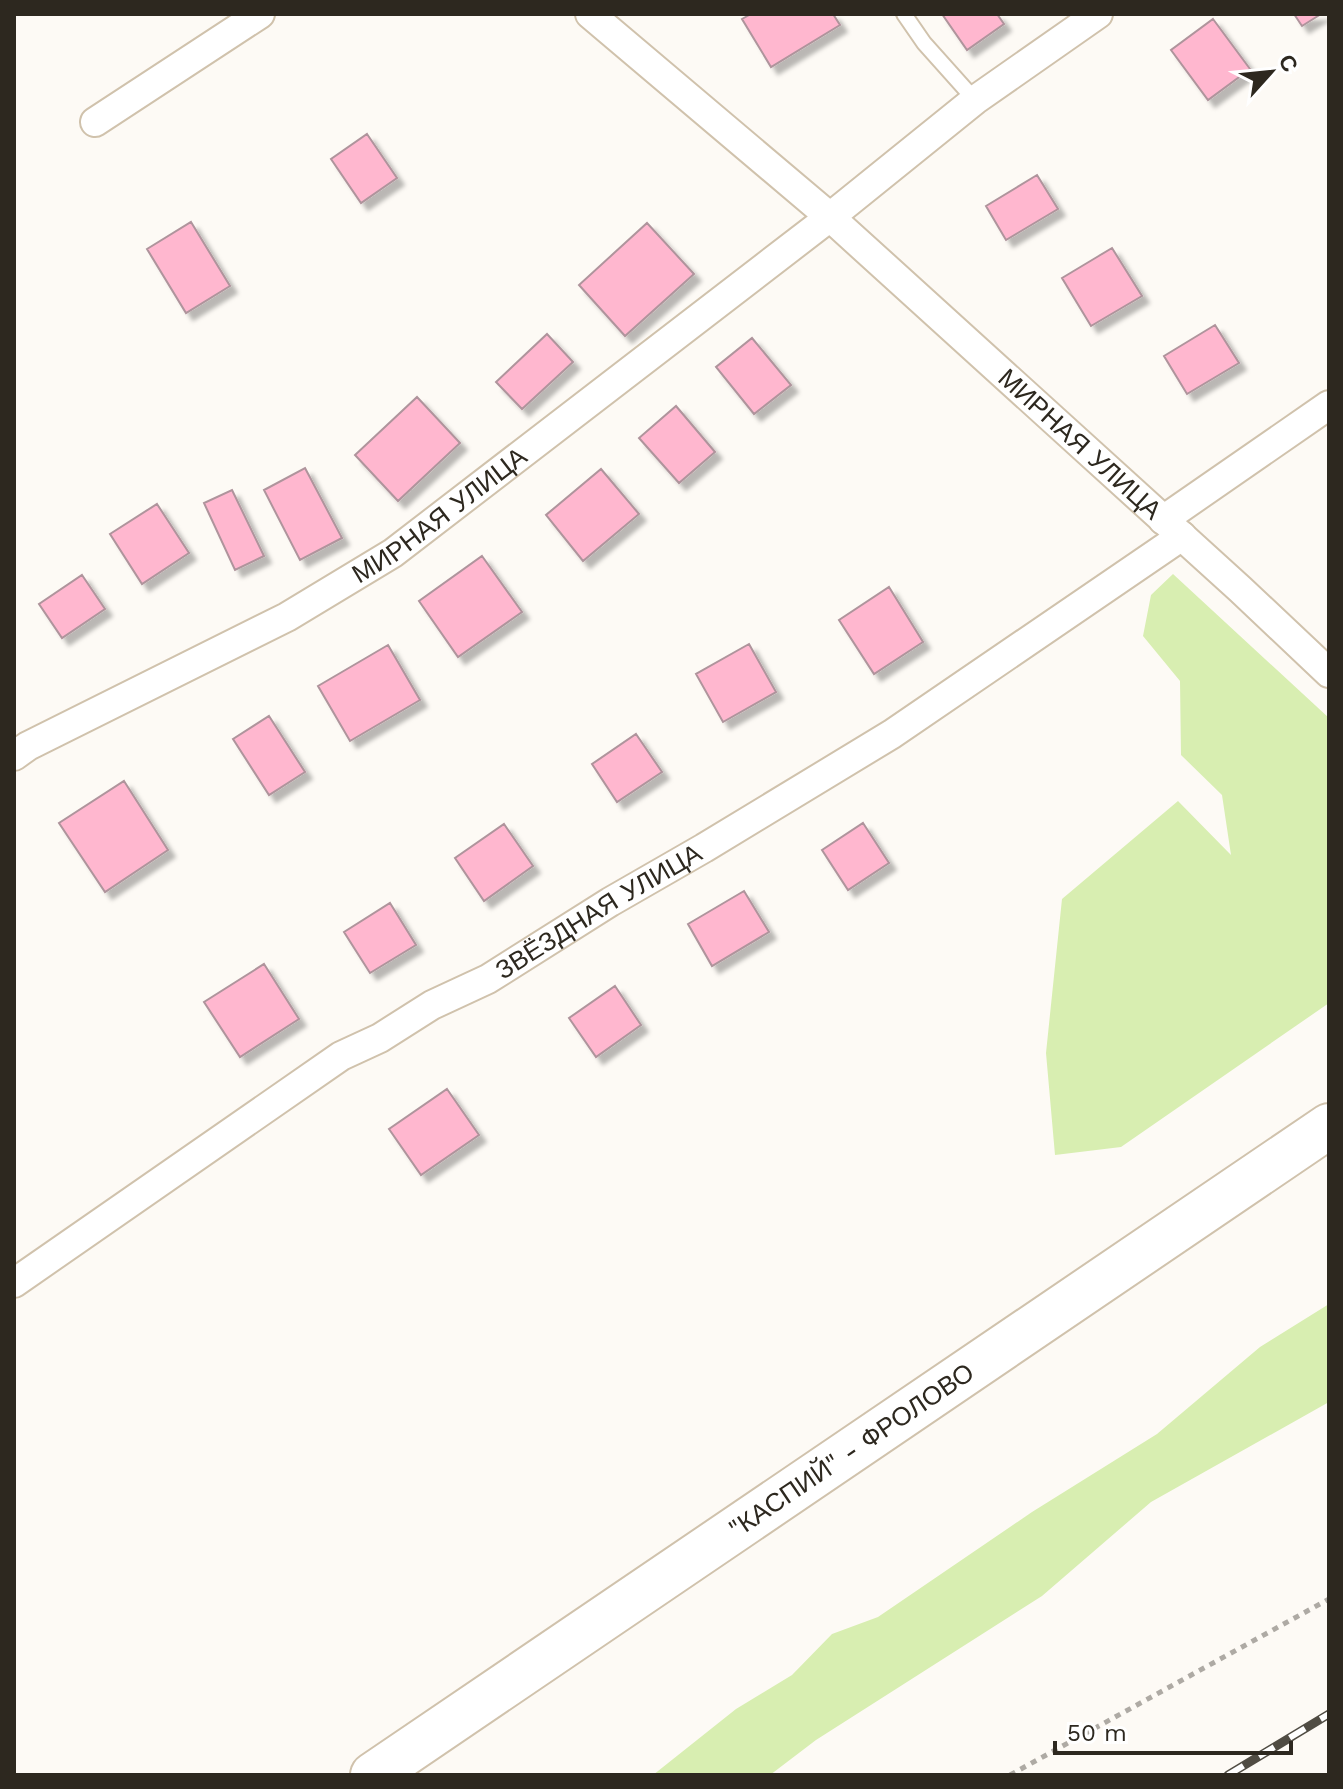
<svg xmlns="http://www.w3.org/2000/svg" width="1343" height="1789" viewBox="0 0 1343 1789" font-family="'Work Sans',sans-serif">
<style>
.green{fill:#d8eeb1}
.building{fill:#ffb7cf;stroke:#af949c;stroke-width:2;filter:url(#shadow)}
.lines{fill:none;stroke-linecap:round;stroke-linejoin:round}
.service-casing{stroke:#d0c2ac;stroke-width:18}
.minor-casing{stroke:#d0c2ac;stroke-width:32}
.primary-casing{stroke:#d0c2ac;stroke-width:48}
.path{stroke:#aeaaa4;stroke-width:5;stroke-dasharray:6 6;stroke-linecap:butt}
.service{stroke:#fff;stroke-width:14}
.minor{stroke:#fff;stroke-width:28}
.primary{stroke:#fff;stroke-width:44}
.rail-casing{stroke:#504c43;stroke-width:9}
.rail{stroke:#fff;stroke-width:6;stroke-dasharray:18;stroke-linecap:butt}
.labels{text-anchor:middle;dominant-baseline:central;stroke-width:6;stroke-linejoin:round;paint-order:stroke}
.street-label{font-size:26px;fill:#2d281f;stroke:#fff}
</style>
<defs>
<filter id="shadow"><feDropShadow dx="7" dy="7" stdDeviation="2" flood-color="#0004"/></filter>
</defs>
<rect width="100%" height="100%" fill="#fdfaf5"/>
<path class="green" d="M1173 574 1329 718V1003L1121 1147 1055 1155 1046 1053 1062 899 1178 801 1231 855 1222 795 1181 755 1180 681 1143 636 1151 595Z
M1329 1304V1402L1151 1502 1042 1596 816 1740 770 1775H653L736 1709 792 1675 832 1634 878 1617 1032 1512 1157 1434 1260 1347Z"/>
<path class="building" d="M751 14H833L840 25 771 67 742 19Z
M942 14H997L1004 24 967 50Z
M1294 14H1321L1302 26Z
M1213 19 1250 69 1208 100 1171 50Z
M367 134 397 178 361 203 331 159Z
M1037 175 1058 209 1006 240 986 206Z
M191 222 230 286 186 313 147 249Z
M647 223 694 274 625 336 579 285Z
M1112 248 1142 296 1091 326 1062 278Z
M1215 325 1239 363 1187 394 1164 356Z
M547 334 573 362 522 409 496 382Z
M752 338 791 385 754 414 716 367Z
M417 397 460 443 398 501 355 455Z
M676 406 715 452 679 483 639 438Z
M305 468 342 538 300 560 264 490Z
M601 469 639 514 583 561 546 515Z
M232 490 264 556 235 570 204 503Z
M157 504 189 553 142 584 110 534Z
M482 556 522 612 458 657 419 601Z
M82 575 105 609 62 638 39 604Z
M889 587 923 642 874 674 839 620Z
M749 644 776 692 723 722 696 674Z
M388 645 420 700 350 741 318 686Z
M269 716 305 772 269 795 233 739Z
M636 734 662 772 617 802 592 764Z
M124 781 168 850 105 892 59 823Z
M863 823 889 863 848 890 822 850Z
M504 824 533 866 484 901 455 858Z
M744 891 769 932 712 966 688 924Z
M390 903 416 945 370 973 344 932Z
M264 964 299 1019 240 1057 204 1002Z
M615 986 641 1025 596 1057 569 1018Z
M447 1089 479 1135 421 1175 389 1129Z"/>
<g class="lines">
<defs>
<path id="service" d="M904 14 924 43 975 100"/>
<g id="minor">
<path id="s1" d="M590 14 830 217 1240 589 1329 673"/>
<path d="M95 122 260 14"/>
<path d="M1163 520 1329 405"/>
<path id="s2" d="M14 756 28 746 287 617 393 553 830 217 975 100 1098 14"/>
<path id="s3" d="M14 1283 341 1056 380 1038 432 1005 488 979 610 902 704 848 892 734 1182 536"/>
</g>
<g id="primary">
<path id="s4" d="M373 1775 1329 1126"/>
</g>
</defs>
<use href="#service" class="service-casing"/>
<use href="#minor" class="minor-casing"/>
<use href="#primary" class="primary-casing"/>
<path class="path" d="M1010 1775 1329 1599"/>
<use href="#service" class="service"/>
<use href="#minor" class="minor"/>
<use href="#primary" class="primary"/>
<defs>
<path id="rail" d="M1228 1775 1329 1714"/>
</defs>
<use href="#rail" class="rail-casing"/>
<use href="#rail" class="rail"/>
</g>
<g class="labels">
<g class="street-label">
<text stroke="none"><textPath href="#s1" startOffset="652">МИРНАЯ УЛИЦА</textPath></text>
<text stroke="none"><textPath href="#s2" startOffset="490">МИРНАЯ УЛИЦА</textPath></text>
<text stroke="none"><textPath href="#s3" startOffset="694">ЗВЁЗДНАЯ УЛИЦА</textPath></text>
<text stroke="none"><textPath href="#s4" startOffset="578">"КАСПИЙ" - ФРОЛОВО</textPath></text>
</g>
</g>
<rect width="1343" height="1789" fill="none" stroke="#2d281f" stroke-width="32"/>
<g transform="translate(1271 72) rotate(63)" stroke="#ffffff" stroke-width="6" paint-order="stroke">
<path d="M0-6L14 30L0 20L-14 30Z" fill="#2d281f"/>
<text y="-12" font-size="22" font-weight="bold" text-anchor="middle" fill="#2d281f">С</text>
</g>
<path d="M1055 1741v12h236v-12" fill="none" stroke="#2d281f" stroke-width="4"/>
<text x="1067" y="1741" font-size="24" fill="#2d281f" stroke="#ffffff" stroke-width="6" paint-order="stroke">50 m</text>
</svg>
